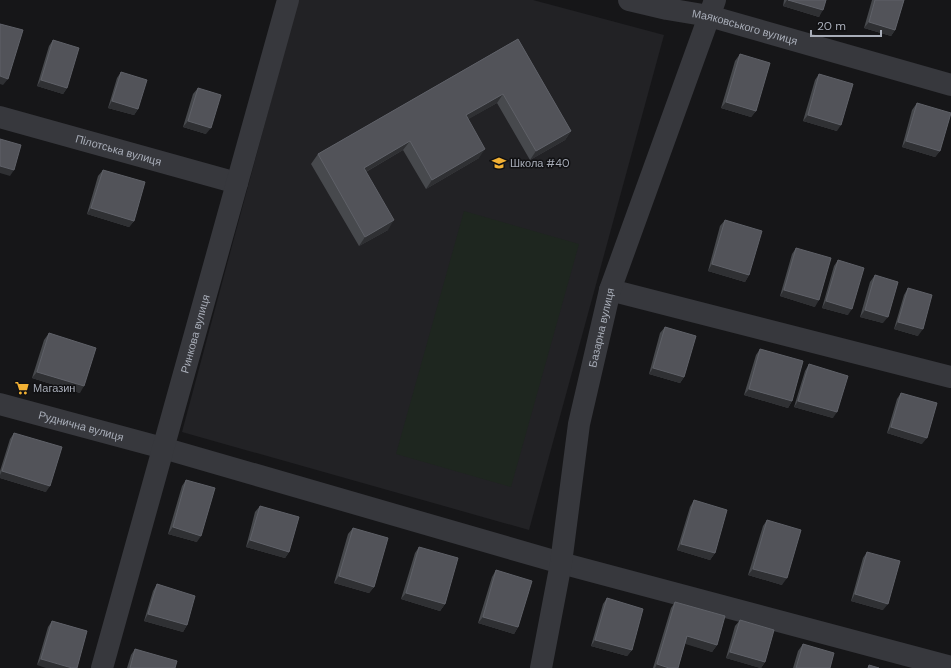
<svg xmlns="http://www.w3.org/2000/svg" width="951" height="668" viewBox="0 0 951 668" font-family="'DM Sans',sans-serif">
<style>
.built{fill:#222225}
.green{fill:#1e261f}
.lines{fill:none;stroke-linecap:round;stroke-linejoin:round}
.minor{stroke:#37383d;stroke-width:22}
.wall{fill:#47494d}
.shaded-wall{fill:#2f3033}
.building{fill:#525359;stroke:#5f6168}
.labels{text-anchor:middle;dominant-baseline:central;stroke-width:3;stroke-linejoin:round;paint-order:stroke}
.street-label{font-size:11px;fill:#a8adb8;stroke:#111113}
.poi-label{font-size:11px;fill:#a8adb8;stroke:#111113;text-anchor:start}
</style>
<rect width="100%" height="100%" fill="#161618"/>
<path class="built" d="M298 0H533L664 35 529 530 182 432Z"/>
<path class="green" d="M464 211 579 244 511 487 396 454Z"/>
<g class="lines">
<g class="minor">
<path id="s1" d="M629 0 667 9 709 16 951 85"/>
<path id="s2" d="M0 117 237 183"/>
<path d="M610 290 951 377"/>
<path id="s3" d="M0 404 163 448 561 563 951 667"/>
<path id="s4" d="M102 668 288 0"/>
<path id="s5" d="M541 668 561 563 579 424 610 290 715 0"/>
</g>
</g>
<path class="wall" d="M784 0H826L819 17 783 6Z
M872 0H904L895 30 891 36 864 28Z
M518 39 571 131 565 140 530 160 497 103 468 119 479 158 426 189 403 150 366 172 388 230 359 246 311 164 318 154Z
M53 40 67 88 63 94 37 86 49 46Z
M740 54 756 111 751 117 721 108 735 61Z
M121 72 138 109 134 115 108 108 117 78Z
M819 74 837 131 803 121 815 80Z
M198 88 206 134 183 127 193 94Z
M917 103 940 151 935 157 902 147 912 110Z
M103 170 134 221 129 227 87 214 98 176Z
M725 220 749 275 745 282 708 271 720 226Z
M796 248 815 307 780 296 792 254Z
M838 260 848 315 822 308 834 266Z
M875 275 883 323 860 317 870 282Z
M908 288 918 336 894 329 904 295Z
M665 327 684 377 680 383 649 374 660 333Z
M49 333 80 393 32 378 44 340Z
M760 349 792 401 788 408 744 395 756 355Z
M809 364 833 418 794 407 805 371Z
M901 393 922 444 887 433 897 399Z
M14 433 46 492 0 478V471L10 439Z
M186 480 197 542 168 534 182 486Z
M694 500 715 553 710 560 677 550 690 507Z
M260 506 289 552 285 558 246 547 255 512Z
M767 520 782 585 748 575 763 526Z
M353 528 374 587 369 593 334 583 348 534Z
M419 547 445 604 440 611 401 599 415 553Z
M867 552 883 610 851 601 863 558Z
M496 570 518 627 514 634 478 623 492 577Z
M157 584 187 625 183 632 144 621 153 591Z
M607 598 632 650 627 656 591 646 603 604Z
M675 602 717 645 712 652 685 643 678 668H653L671 608Z
M740 620 765 662 761 668 726 658 735 626Z
M52 621 87 631 37 665 48 627Z
M803 644 830 668H793L798 651Z
M135 649 175 668H127L131 655Z"/>
<path class="shaded-wall" d="M787 0H788L823 10 819 17 783 6Z
M869 22 895 30 891 36 864 28Z
M0 76 8 79 3 85 0 84Z
M41 80 67 88 63 94 37 86Z
M503 94 497 103 460 124 466 115Z
M112 101 138 109 134 115 108 108Z
M726 102 756 111 751 117 721 108Z
M808 115 841 125 837 131 803 121Z
M188 121 211 128 206 134 183 127Z
M571 131 565 140 530 160 536 151Z
M410 141 403 150 357 177 364 168Z
M906 141 940 151 935 157 902 147Z
M485 149 479 158 426 189 432 180Z
M0 166 14 170 10 176 0 173Z
M91 208 134 221 129 227 87 214Z
M394 220 388 230 359 246 365 237Z
M712 264 749 275 745 282 708 271Z
M784 290 819 300 815 307 780 296Z
M826 301 852 309 848 315 822 308Z
M865 310 888 317 883 323 860 317Z
M898 322 923 329 918 336 894 329Z
M653 368 684 377 680 383 649 374Z
M37 372 84 386 80 393 32 378Z
M749 389 792 401 788 408 744 395Z
M798 401 837 412 833 418 794 407Z
M891 427 927 438 922 444 887 433Z
M2 471 50 486 46 492 0 478V475Z
M173 527 201 536 197 542 168 534Z
M250 540 289 552 285 558 246 547Z
M681 544 715 553 710 560 677 550Z
M753 569 787 578 782 585 748 575Z
M339 576 374 587 369 593 334 583Z
M406 593 445 604 440 611 401 599Z
M855 594 888 604 883 610 851 601Z
M148 614 187 625 183 632 144 621Z
M483 617 518 627 514 634 478 623Z
M687 636 717 645 712 652 682 643Z
M595 640 632 650 627 656 591 646Z
M730 652 765 662 761 668H760L726 658Z
M41 659 72 668H46L37 665Z
M657 664 669 668H655Z"/>
<path class="building" d="M788 0H826L823 10Z
M875 0H904L895 30 869 22Z
M0 24 23 30 8 79 0 76Z
M518 39 571 131 536 151 503 94 466 115 485 149 432 180 410 141 364 168 394 220 365 237 318 154Z
M53 40 79 48 67 88 41 80Z
M740 54 770 63 756 111 726 102Z
M121 72 147 80 138 109 112 101Z
M819 74 853 84 841 125 808 115Z
M198 88 221 95 211 128 188 121Z
M917 103 951 113 940 151 906 141Z
M0 139 21 145 14 170 0 166Z
M103 170 145 182 134 221 91 208Z
M725 220 762 231 749 275 712 264Z
M796 248 831 258 819 300 784 290Z
M838 260 864 268 852 309 826 301Z
M875 275 898 282 888 317 865 310Z
M908 288 932 295 923 329 898 322Z
M665 327 696 336 684 377 653 368Z
M49 333 96 348 84 386 37 372Z
M760 349 803 361 792 401 749 389Z
M809 364 848 376 837 412 798 401Z
M901 393 937 403 927 438 891 427Z
M14 433 62 447 50 486 2 471Z
M186 480 215 488 201 536 173 527Z
M694 500 727 510 715 553 681 544Z
M260 506 299 517 289 552 250 540Z
M767 520 801 530 787 578 753 569Z
M353 528 388 538 374 587 339 576Z
M419 547 458 558 445 604 406 593Z
M867 552 900 561 888 604 855 594Z
M496 570 532 581 518 627 483 617Z
M157 584 195 596 187 625 148 614Z
M607 598 643 609 632 650 595 640Z
M675 602 725 616 717 645 687 636 678 668H669L657 664Z
M740 620 774 630 765 662 730 652Z
M52 621 87 631 77 668H72L41 659Z
M803 644 834 653 830 668H796Z
M135 649 177 661 175 668H130Z
M869 665 879 668H868Z"/>
<defs>
<symbol id="school-bare" viewBox="-9 -9 18 18"><path d="M0-5L7-2L0 1L-7-2ZM-4 1L0 2.5L4 1V4Q0 6-4 4Z" fill="#f2b134" stroke="#111113" stroke-width="2.5" paint-order="stroke"/></symbol>
<symbol id="supermarket-bare" viewBox="-9 -9 18 18"><path d="M-6-5.5h2.5l.6 2H6L4.5 2H-2.5L-4.4-4H-6ZM-1.5 3.2a1.3 1.3 0 1 0 .1 0ZM3 3.2a1.3 1.3 0 1 0 .1 0Z" fill="#f2b134" stroke="#111113" stroke-width="2.5" paint-order="stroke"/></symbol>
</defs>
<g fill-rule="evenodd">
<use href="#school-bare" x="489" y="153" width="20" height="20"/>
<use href="#supermarket-bare" x="12" y="378" width="20" height="20"/>
</g>
<g class="labels">
<g class="street-label">
<text stroke="none"><textPath href="#s1" startOffset="119">Маяковського вулиця</textPath></text>
<text stroke="none"><textPath href="#s2" startOffset="123">Пілотська вулиця</textPath></text>
<text stroke="none"><textPath href="#s5" startOffset="346">Базарна вулиця</textPath></text>
<text stroke="none"><textPath href="#s4" startOffset="347">Ринкова вулиця</textPath></text>
<text stroke="none"><textPath href="#s3" startOffset="84">Руднична вулиця</textPath></text>
</g>
<g class="poi-label">
<text x="510" y="163">Школа #40</text>
<text x="33" y="388">Магазин</text>
</g>
</g>
<path d="M811 30v6h70v-6" fill="none" stroke="#a8adb8" stroke-width="2"/>
<text x="817" y="30" font-size="12" fill="#a8adb8" stroke="#111113" stroke-width="3" paint-order="stroke">20 m</text>
</svg>
